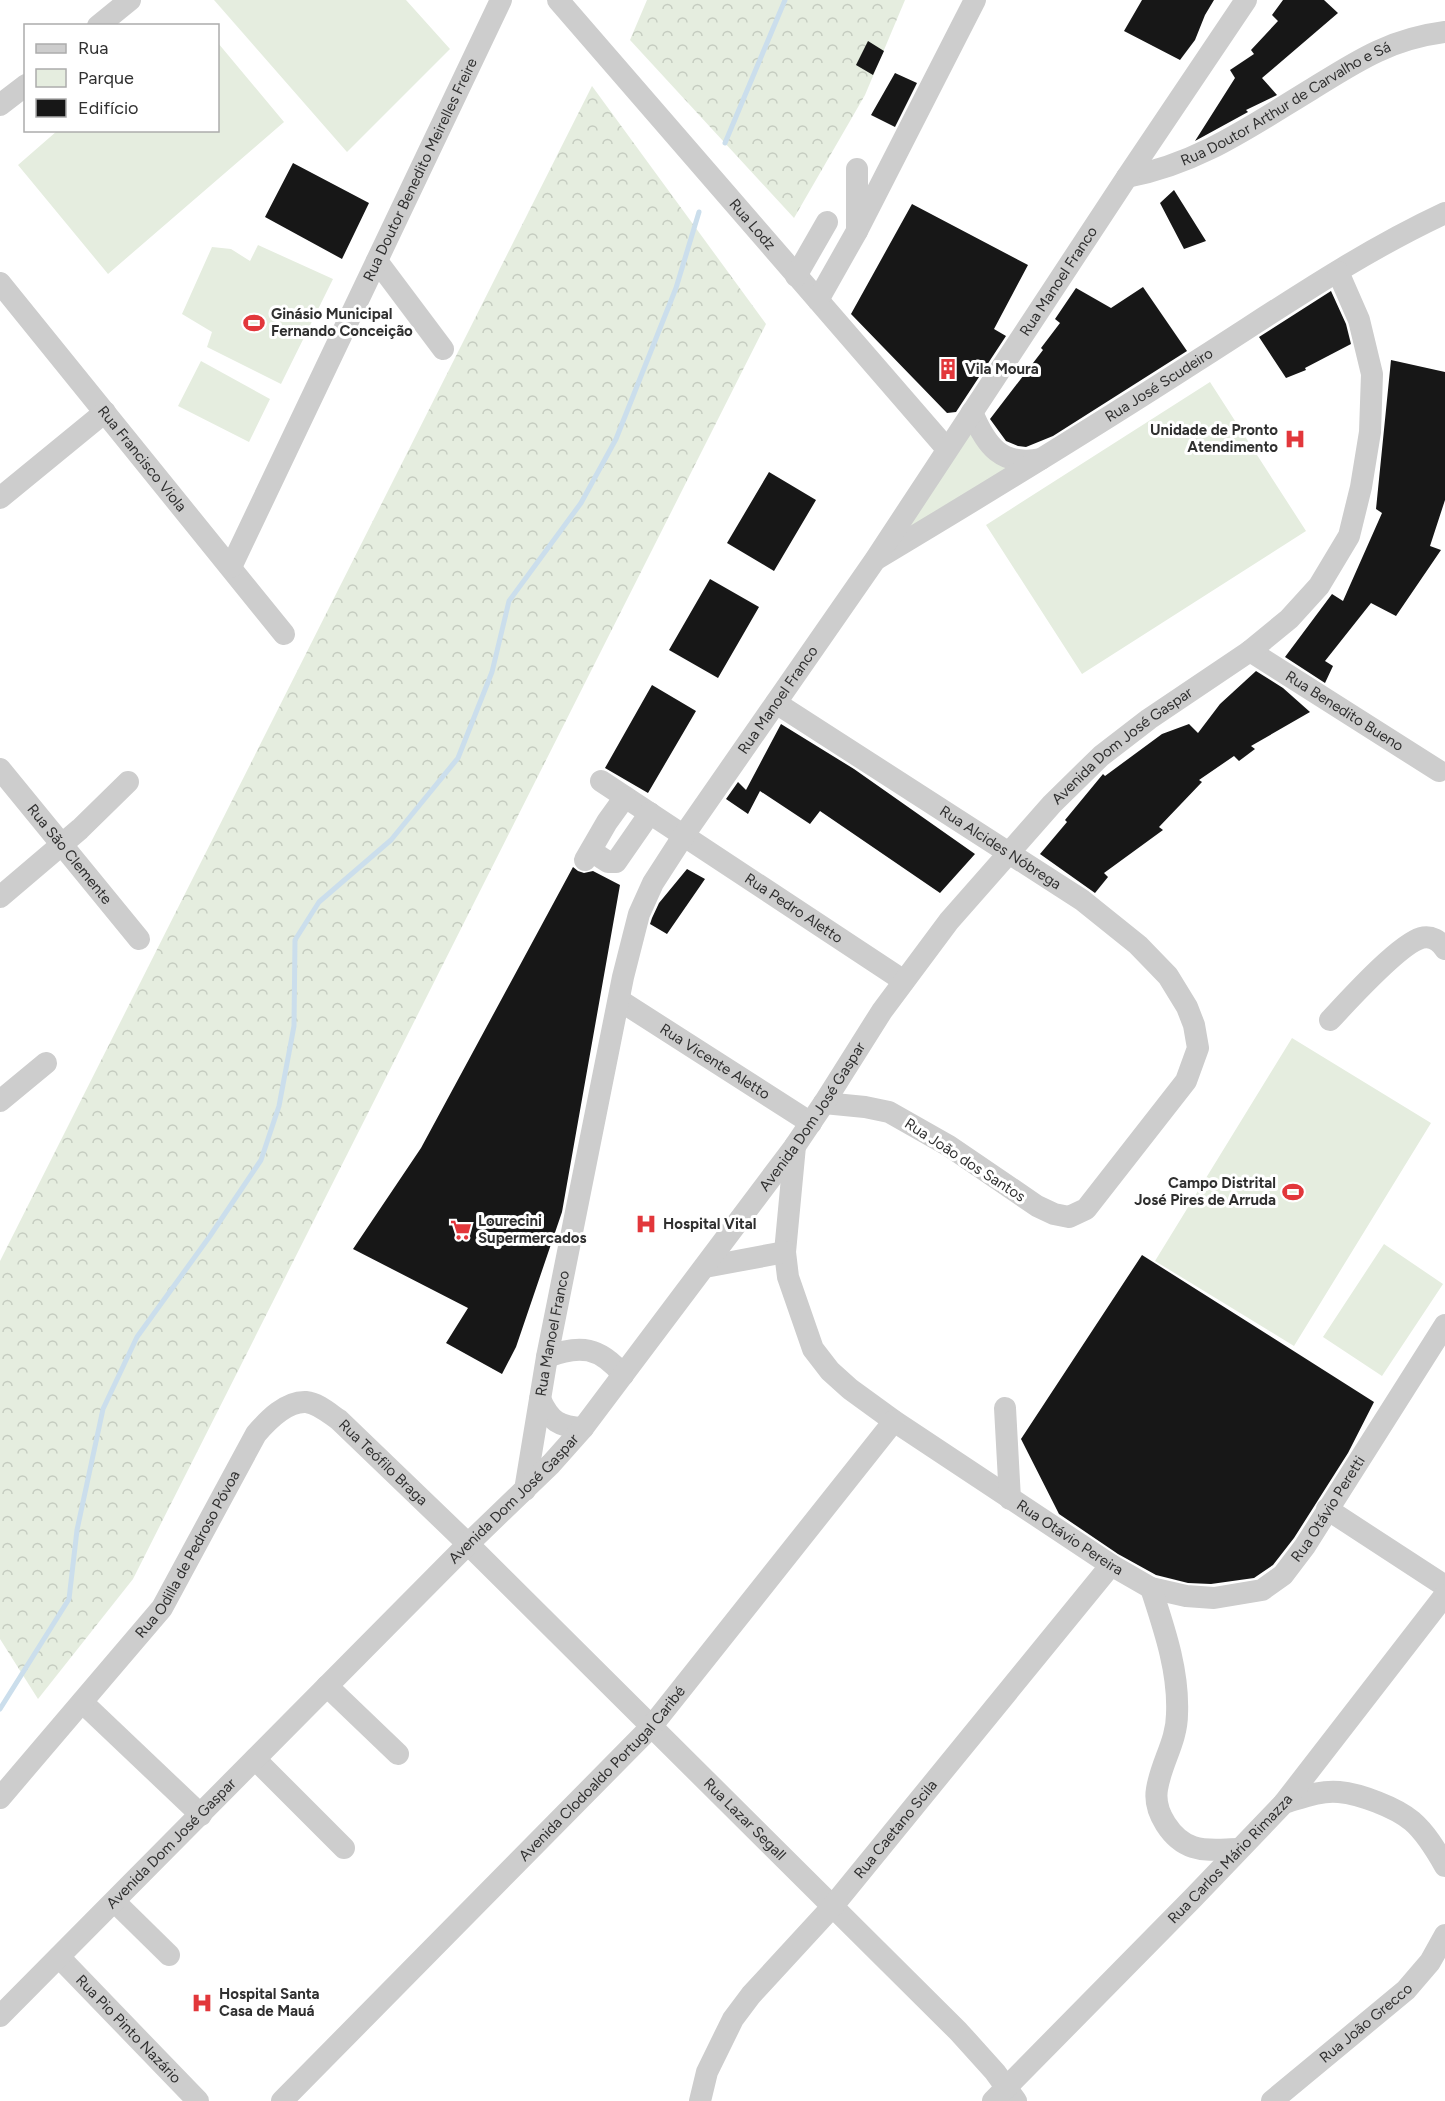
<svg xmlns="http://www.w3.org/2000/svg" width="1445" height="2101" viewBox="0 0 1445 2101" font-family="Figtree,sans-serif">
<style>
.forest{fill:url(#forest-crowns)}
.park{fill:#e5eddf}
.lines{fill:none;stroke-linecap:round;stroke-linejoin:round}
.stream{stroke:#cbdeec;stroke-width:5}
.building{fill:#171717}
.minor{stroke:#cdcdcd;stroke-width:22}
.labels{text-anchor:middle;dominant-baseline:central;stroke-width:6;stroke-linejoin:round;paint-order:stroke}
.street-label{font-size:15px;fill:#303030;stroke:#fff}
.poi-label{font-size:15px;font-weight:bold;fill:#303030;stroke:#fff;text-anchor:start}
</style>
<defs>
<pattern id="forest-crowns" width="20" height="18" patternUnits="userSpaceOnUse" patternTransform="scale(1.5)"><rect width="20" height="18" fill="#e5eddf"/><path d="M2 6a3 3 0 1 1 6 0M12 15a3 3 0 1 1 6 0" fill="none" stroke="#c5ccc0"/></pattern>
</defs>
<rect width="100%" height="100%" fill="#fff"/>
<path class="forest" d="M647 0H905L865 95 794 218 630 40Z
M592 86 766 324 133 1579 38 1699 0 1639V1261Z"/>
<path class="park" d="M214 0H406L450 49 347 152Z
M218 43 284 122 108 274 18 165 57 131 218 130Z
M258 245 333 279 281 384 207 347 212 332 182 314 212 247 231 249 250 261Z
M201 361 270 399 249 442 178 406Z
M1210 382 1306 531 1082 674 986 525Z
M968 429 1012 469 905 532Z
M1292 1038 1431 1123 1294 1346 1155 1261Z
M1384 1244 1443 1284 1382 1376 1323 1337Z"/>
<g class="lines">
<path class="stream" d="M725 143 785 0
M0 1709 69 1599 77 1530 103 1409 137 1337 210 1236 261 1160 279 1106 294 1026 295 940 319 902 391 840 458 758 492 672 509 601 581 503 616 439 676 288 699 212"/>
</g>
<path class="building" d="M1142 0H1214L1205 15 1195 40 1180 60 1124 31Z
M1283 0H1324L1338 13 1262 78 1277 95 1246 110 1248 112 1195 141 1235 78 1230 70 1254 54 1251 50 1278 21 1272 15Z
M868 41 884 51 873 75 856 65Z
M895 73 917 83 895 127 871 115Z
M293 163 369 203 342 259 265 217Z
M1174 190 1206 241 1184 249 1160 203Z
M912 204 1028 265 994 329 1006 336 956 412 947 413 851 314Z
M1143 287 1187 351 1053 436 1026 447 1018 446 1006 441 990 419 1043 350 1041 348 1060 323 1055 319 1076 288 1111 308Z
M1331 291 1346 324 1351 344 1305 368 1306 370 1286 378 1259 337Z
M1391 360 1445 372V500L1430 546 1441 550 1396 616 1371 603 1325 661 1333 666 1325 683 1285 657 1332 594 1343 601 1382 513 1376 509Z
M769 472 816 500 774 571 727 543Z
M710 579 759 607 718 678 669 650Z
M1256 671 1283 688 1310 712 1251 746 1255 749 1239 761 1234 756 1199 780 1202 782 1159 827 1163 830 1104 873 1108 877 1095 893 1040 854 1067 822 1065 820 1103 774 1105 776 1162 734 1189 724 1198 733 1220 704Z
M652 685 696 711 648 793 605 768Z
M781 724 854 769 975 854 940 893 820 811 810 824 760 791 748 814 726 799 738 782 746 790Z
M573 867 578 871 584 873 593 871 620 885 562 1212 516 1347 502 1374 446 1343 468 1308 353 1249 421 1148Z
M687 869 705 879 667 934 650 924 652 918 659 903Z
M1142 1255 1374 1402 1348 1453 1294 1538 1273 1565 1254 1578 1211 1584 1188 1583 1156 1575 1118 1554 1059 1514 1021 1439Z"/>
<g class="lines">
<g class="minor">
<path id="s1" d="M558 0 947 449"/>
<path d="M98 26 130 0"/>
<path d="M0 105 26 85"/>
<path id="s2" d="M1127 177C1198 164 1251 126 1312 89 1357 61 1390 39 1445 32"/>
<path d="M857 231 975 0"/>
<path d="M377 261 443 349"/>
<path d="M796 276 827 222"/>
<path id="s3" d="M0 283 284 634"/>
<path d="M818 300 857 231V169"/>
<path d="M972 412C986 446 1002 467 1041 459"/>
<path d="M0 498 105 412"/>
<path id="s4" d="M878 558C985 494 1091 429 1195 362 1277 310 1357 254 1445 213"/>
<path id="s5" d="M231 567 501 0"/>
<path id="s6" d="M1250 651 1439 771"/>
<path id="s7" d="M776 703 1082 900 1138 945 1168 976 1187 1007 1194 1025 1198 1048 1186 1081 1086 1209 1069 1217 1054 1214 1037 1206 949 1146 889 1112 865 1107 824 1103"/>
<path id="s8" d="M0 769 139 939"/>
<path id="s9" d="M601 781 904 981"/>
<path d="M591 851 608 862H616L650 813"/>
<path d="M585 860 607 822 625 797"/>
<path d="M0 897 80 829 128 782"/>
<path id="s10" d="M619 1000 811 1123"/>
<path d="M1330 1020C1348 1001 1398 945 1421 938 1431 935 1440 941 1445 949"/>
<path d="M0 1101 46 1063"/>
<path id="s11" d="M795 1146 785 1252 788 1277 813 1349 830 1371 850 1389 894 1421 1111 1565 1151 1588 1186 1596 1214 1598 1262 1590 1283 1575 1305 1546 1445 1325"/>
<path d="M705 1267 785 1252"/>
<path d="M547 1357C580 1344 600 1347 623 1375"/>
<path d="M540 1399C550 1421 559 1427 583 1428"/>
<path d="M1005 1408 1010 1499"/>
<path id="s12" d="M525 1490 547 1357 623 977 639 914 653 883 684 835 875 560 1127 177 1246 0"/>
<path d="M1327 1509 1445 1586"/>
<path d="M1151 1588C1164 1628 1179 1671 1177 1714 1177 1741 1161 1763 1157 1789 1153 1812 1172 1840 1193 1847 1208 1852 1224 1849 1239 1849"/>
<path d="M327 1686 398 1754"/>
<path d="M82 1702 201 1815"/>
<path d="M255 1759 344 1848"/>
<path id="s13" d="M0 1798 162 1608 256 1434C268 1420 286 1401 306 1402 318 1403 330 1414 339 1420L468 1544 958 2031 995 2072 1016 2101"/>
<path d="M1284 1803C1301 1798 1320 1790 1339 1792 1360 1794 1395 1807 1412 1821 1426 1833 1436 1850 1445 1866"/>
<path d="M115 1902 169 1955"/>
<path id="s14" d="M59 1957 198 2101"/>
<path id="s15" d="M0 2016 468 1544 551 1464 583 1428 795 1146 824 1103 882 1011 949 921 1052 804 1101 756 1149 719 1250 651 1289 619 1319 586 1349 536 1361 487 1370 432 1372 374 1359 320 1338 272"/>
<path id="s16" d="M282 2101 651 1727 894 1421"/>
<path id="s17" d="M700 2101 707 2072 733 2019 751 1995 832 1907 1111 1565"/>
<path id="s18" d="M993 2101 1193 1898 1284 1803 1445 1595"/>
<path id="s19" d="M1272 2101 1406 1990 1430 1962 1445 1935"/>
</g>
</g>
<defs>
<symbol id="stadium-bare" viewBox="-9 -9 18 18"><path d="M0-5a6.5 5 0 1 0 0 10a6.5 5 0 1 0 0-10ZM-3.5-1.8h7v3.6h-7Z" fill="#e2373b" stroke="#fff" stroke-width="2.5" paint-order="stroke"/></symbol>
<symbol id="building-bare" viewBox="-9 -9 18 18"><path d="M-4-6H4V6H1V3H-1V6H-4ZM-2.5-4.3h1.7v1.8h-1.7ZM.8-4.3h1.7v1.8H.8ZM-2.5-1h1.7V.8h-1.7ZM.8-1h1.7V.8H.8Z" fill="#e2373b" stroke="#fff" stroke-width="2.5" paint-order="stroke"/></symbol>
<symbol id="hospital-bare" viewBox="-9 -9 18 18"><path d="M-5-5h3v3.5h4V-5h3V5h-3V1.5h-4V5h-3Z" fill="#e2373b" stroke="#fff" stroke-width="2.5" paint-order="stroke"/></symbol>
<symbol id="supermarket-bare" viewBox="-9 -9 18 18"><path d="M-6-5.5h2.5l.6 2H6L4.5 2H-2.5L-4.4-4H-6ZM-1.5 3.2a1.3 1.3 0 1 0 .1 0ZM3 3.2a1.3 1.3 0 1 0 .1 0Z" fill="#e2373b" stroke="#fff" stroke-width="2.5" paint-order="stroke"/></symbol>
</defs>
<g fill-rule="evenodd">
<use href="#stadium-bare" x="239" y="308" width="30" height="30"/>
<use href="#building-bare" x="933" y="354" width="30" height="30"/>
<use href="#hospital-bare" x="1280" y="424" width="30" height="30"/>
<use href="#stadium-bare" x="1278" y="1177" width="30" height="30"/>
<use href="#hospital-bare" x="631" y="1209" width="30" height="30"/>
<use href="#supermarket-bare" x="446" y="1215" width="30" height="30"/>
<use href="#hospital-bare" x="187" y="1988" width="30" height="30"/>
</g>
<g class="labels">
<g class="street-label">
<text stroke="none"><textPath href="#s2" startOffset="176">Rua Doutor Arthur de Carvalho e Sá</textPath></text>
<text stroke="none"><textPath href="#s5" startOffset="440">Rua Doutor Benedito Meirelles Freire</textPath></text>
<text stroke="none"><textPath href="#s1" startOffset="297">Rua Lodz</textPath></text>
<text stroke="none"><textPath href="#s12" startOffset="1347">Rua Manoel Franco</textPath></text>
<text stroke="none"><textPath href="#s4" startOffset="330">Rua José Scudeiro</textPath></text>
<text stroke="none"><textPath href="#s3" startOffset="226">Rua Francisco Viola</textPath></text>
<text stroke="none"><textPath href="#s12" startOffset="843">Rua Manoel Franco</textPath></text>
<text stroke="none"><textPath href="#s6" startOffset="112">Rua Benedito Bueno</textPath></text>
<text stroke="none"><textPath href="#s15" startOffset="1701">Avenida Dom José Gaspar</textPath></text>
<text stroke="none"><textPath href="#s7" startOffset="267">Rua Alcides Nóbrega</textPath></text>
<text stroke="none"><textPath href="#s8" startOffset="110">Rua São Clemente</textPath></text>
<text stroke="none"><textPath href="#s9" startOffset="231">Rua Pedro Aletto</textPath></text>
<text stroke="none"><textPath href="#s10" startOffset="114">Rua Vicente Aletto</textPath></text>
<text stroke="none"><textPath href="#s15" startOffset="1215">Avenida Dom José Gaspar</textPath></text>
<text transform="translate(965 1160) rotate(33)">Rua João dos Santos</text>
<text stroke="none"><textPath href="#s12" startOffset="159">Rua Manoel Franco</textPath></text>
<text stroke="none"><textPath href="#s13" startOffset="608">Rua Teófilo Braga</textPath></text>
<text stroke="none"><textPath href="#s15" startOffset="729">Avenida Dom José Gaspar</textPath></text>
<text stroke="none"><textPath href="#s11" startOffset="842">Rua Otávio Peretti</textPath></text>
<text stroke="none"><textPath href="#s11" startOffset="528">Rua Otávio Pereira</textPath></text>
<text stroke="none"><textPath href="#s13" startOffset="309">Rua Odilla de Pedroso Póvoa</textPath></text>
<text stroke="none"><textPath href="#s16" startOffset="458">Avenida Clodoaldo Portugal Caribé</textPath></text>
<text stroke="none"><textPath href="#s13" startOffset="1116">Rua Lazar Segall</textPath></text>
<text stroke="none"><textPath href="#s17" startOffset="339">Rua Caetano Scila</textPath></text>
<text stroke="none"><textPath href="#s15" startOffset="243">Avenida Dom José Gaspar</textPath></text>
<text stroke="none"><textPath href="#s18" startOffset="339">Rua Carlos Mário Rimazza</textPath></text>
<text stroke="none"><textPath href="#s19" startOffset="122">Rua João Grecco</textPath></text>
<text stroke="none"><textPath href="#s14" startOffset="100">Rua Pio Pinto Nazário</textPath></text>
</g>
<g class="poi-label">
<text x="271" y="314">Ginásio Municipal<tspan x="271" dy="17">Fernando Conceição</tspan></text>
<text x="965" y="369">Vila Moura</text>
<text x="1278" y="430" text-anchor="end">Unidade de Pronto<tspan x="1278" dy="17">Atendimento</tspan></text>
<text x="1276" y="1183" text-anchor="end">Campo Distrital<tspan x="1276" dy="17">José Pires de Arruda</tspan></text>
<text x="478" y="1221">Lourecini<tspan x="478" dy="17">Supermercados</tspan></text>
<text x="663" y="1224">Hospital Vital</text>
<text x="219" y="1994">Hospital Santa<tspan x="219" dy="17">Casa de Mauá</tspan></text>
</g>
</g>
<rect x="24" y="24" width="195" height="108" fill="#ffffff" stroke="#acacac" stroke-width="1.5"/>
<rect x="36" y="44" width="30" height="9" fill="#cdcdcd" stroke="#acacac" stroke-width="1.5"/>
<text x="78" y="54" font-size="18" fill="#303030">Rua</text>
<rect x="36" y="69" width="30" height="18" fill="#e5eddf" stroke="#acacac" stroke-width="1.5"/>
<text x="78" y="84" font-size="18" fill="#303030">Parque</text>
<rect x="36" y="99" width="30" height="18" fill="#171717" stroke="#acacac" stroke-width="1.5"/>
<text x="78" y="114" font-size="18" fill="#303030">Edifício</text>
</svg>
